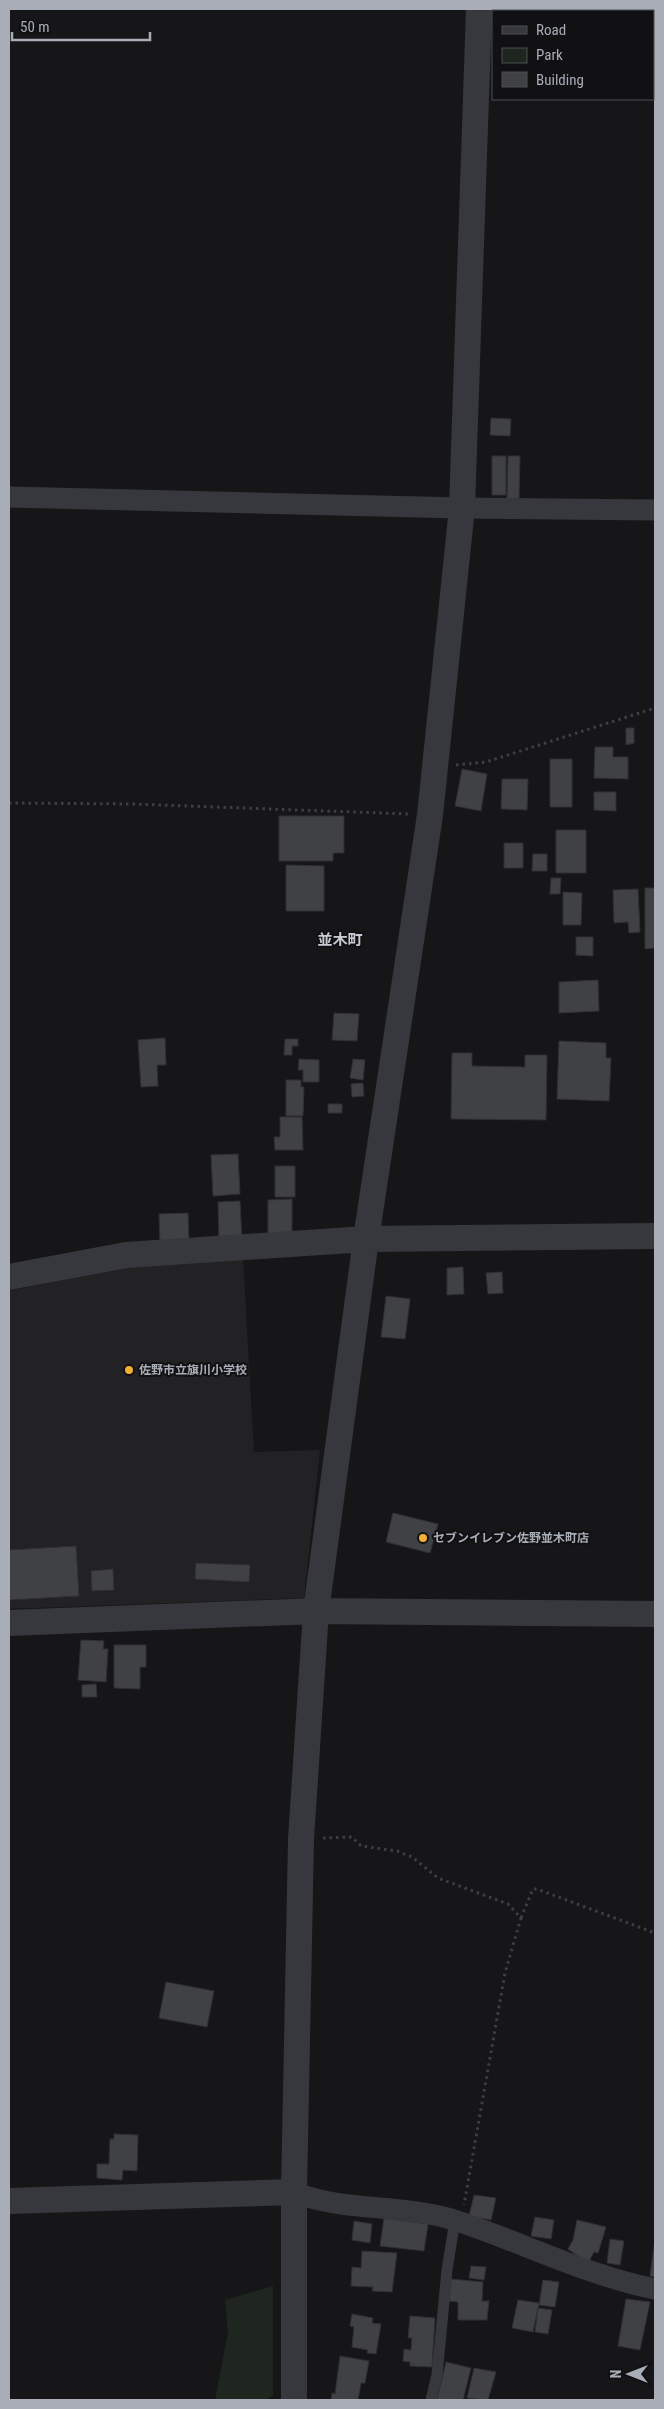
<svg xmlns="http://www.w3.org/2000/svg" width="664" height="2409" viewBox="0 0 664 2409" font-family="'Roboto Condensed','Noto Sans JP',sans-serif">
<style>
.built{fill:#222225}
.green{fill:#1e261f}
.building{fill:#404145;stroke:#303034}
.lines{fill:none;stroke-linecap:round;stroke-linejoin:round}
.path{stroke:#3d3f44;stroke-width:3;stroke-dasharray:2.5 4;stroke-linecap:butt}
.service{stroke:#37383d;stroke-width:11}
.minor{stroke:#37383d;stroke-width:21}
.tertiary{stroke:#37383d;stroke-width:26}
.poi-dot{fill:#f2b134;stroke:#111113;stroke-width:2}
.labels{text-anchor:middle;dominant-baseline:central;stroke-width:4;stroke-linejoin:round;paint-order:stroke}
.poi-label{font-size:12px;font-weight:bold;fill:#a8adb8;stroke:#111113;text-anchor:start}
.quarter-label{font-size:15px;font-weight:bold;fill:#c9ccd4;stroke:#111113}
</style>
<rect width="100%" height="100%" fill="#161618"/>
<path class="built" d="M243 1258 254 1452 320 1450 304 1598 9 1609V1291L120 1268Z"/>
<path class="green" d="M273 2286V2395L266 2400H215L228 2332 225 2300Z"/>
<path class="building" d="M491 418 511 419 510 436 490 435Z
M492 456H506V495H492Z
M508 456H520L519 498 507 499Z
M626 728H634V743L626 745Z
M595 747H613V757H628V779L594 778Z
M550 759H572V807H550Z
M462 769 487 774 481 811 455 806Z
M502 779H528L527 810 501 809Z
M594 792H616V811L594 810Z
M279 816H344V853H333V861H279Z
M556 830H586V873H556Z
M504 843H523V868H504Z
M533 854H547V871H532Z
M286 865 324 866V911H286Z
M551 878H561L560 894H550Z
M645 888H655V948L645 949Z
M638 889 640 932 629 933 628 922 614 923 613 890Z
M563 892 582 893 581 925H563Z
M576 937H593V956L576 955Z
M598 980 599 1011 559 1013V982Z
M334 1013 359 1014 357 1041 332 1040Z
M165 1038 166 1065H157L158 1086 141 1087 138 1040Z
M285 1039H298V1046H292V1055H284Z
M559 1041 606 1043V1058H611L609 1101 557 1099Z
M452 1053H472V1066L525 1067V1055H547L546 1120 451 1119Z
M299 1059 319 1060V1082H303V1070H298Z
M353 1059 365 1060 363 1080 350 1078Z
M286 1080H301V1087H304L303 1116H286Z
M363 1083 364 1096 352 1097 351 1084Z
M328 1104H342V1113H328Z
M280 1117H302L303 1150H275L274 1137H280Z
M238 1154 240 1194 213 1196 211 1155Z
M275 1166H295V1197H275Z
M292 1199V1235L268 1236V1200Z
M240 1201 242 1241 219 1242 218 1202Z
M188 1213 189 1243 160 1244 159 1214Z
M463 1267 464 1294 447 1295V1268Z
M502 1272 503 1293 488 1294 486 1273Z
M386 1296 410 1299 405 1339 381 1337Z
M393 1513 438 1524 430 1553 386 1542Z
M76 1546 79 1596 9 1600V1550Z
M196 1563 250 1565 249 1582 195 1579Z
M113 1569 114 1590 92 1591 91 1571Z
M81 1640 104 1641 103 1649H108L106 1682 78 1680Z
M114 1645H146V1667H140V1689L114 1688Z
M96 1684 97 1697H82V1685Z
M166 1982 214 1991 207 2027 159 2018Z
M114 2134 138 2135 137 2171 123 2170 122 2180 97 2178V2164H109L110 2139H114Z
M474 2195 496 2198 491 2220 469 2216Z
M535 2217 554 2220 551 2239 531 2236Z
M384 2218 428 2224 424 2251 380 2246Z
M577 2220 606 2227 598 2253 594 2252 588 2263 568 2249 573 2240Z
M354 2221 372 2224 370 2243 352 2240Z
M610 2239 624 2241 620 2265 607 2263Z
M654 2246H655V2277L650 2276Z
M362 2251 397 2253 392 2292 372 2291 373 2287 351 2286 352 2267 361 2268Z
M471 2266 486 2267 484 2280 469 2278Z
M451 2279 483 2282 482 2301H489L487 2320H458V2302L449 2301Z
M543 2280 559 2282 555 2307 539 2305Z
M626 2299 650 2302 640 2350 618 2346Z
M518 2300 539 2303 533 2332 512 2328Z
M538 2308 552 2310 548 2334 535 2332Z
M352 2314 373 2318 372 2323 381 2324 376 2354 367 2353 368 2350 352 2347 354 2327 350 2326Z
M410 2316 435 2318 432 2367 410 2366V2362L403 2361 404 2349 411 2350 412 2338H408Z
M340 2356 369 2361 365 2383H361L358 2400H331L332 2393 335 2394Z
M446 2362 471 2368 463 2400H437Z
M474 2368 496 2372 488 2400 467 2398Z"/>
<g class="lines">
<path class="path" d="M456 765 486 762 655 708
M9 803 133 804 408 814
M323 1838 352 1837 361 1846 397 1851 412 1857 438 1878 508 1904 521 1918 505 1973 464 2205
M521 1918 533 1889H537L655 1933"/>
<path class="service" d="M431 2400 437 2375 447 2270 455 2220"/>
<path class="minor" d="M9 497 462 508 655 510
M294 2192C342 2212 404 2204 454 2220 522 2242 585 2275 655 2289"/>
<path class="tertiary" d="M9 1277 126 1255 366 1239 655 1236
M9 1623 316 1611 655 1614
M9 2201 294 2192
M294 2400V2192L301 1839 316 1611 366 1239 430 815 462 508 479 9"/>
</g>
<g class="poi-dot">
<circle cx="129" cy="1370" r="5"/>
<circle cx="423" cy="1538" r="5"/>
</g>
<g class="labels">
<g class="poi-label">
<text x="139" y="1370">佐野市立旗川小学校</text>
<text x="433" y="1538">セブンイレブン佐野並木町店</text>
</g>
<g class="quarter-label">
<text x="340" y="940">並木町</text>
</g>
</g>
<rect width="664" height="2409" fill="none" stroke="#a8adb8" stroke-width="20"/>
<rect x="492" y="10" width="162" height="90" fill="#111113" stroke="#4d4f55"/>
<rect x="502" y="26" width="25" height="8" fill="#37383d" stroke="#4d4f55"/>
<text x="536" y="35" font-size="15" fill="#a8adb8">Road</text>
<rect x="502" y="48" width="25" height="15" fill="#1e261f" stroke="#4d4f55"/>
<text x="536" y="60" font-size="15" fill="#a8adb8">Park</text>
<rect x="502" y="72" width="25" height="15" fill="#404145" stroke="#4d4f55"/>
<text x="536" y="85" font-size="15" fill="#a8adb8">Building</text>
<g transform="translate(629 2374) rotate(270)" stroke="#111113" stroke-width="4" paint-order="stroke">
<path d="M0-4L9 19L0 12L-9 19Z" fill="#a8adb8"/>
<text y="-8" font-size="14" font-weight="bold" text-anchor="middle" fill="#a8adb8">N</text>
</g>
<path d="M12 32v8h138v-8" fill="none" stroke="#a8adb8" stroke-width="2.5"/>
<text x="20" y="32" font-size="15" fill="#a8adb8" stroke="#111113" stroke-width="4" paint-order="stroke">50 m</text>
</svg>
